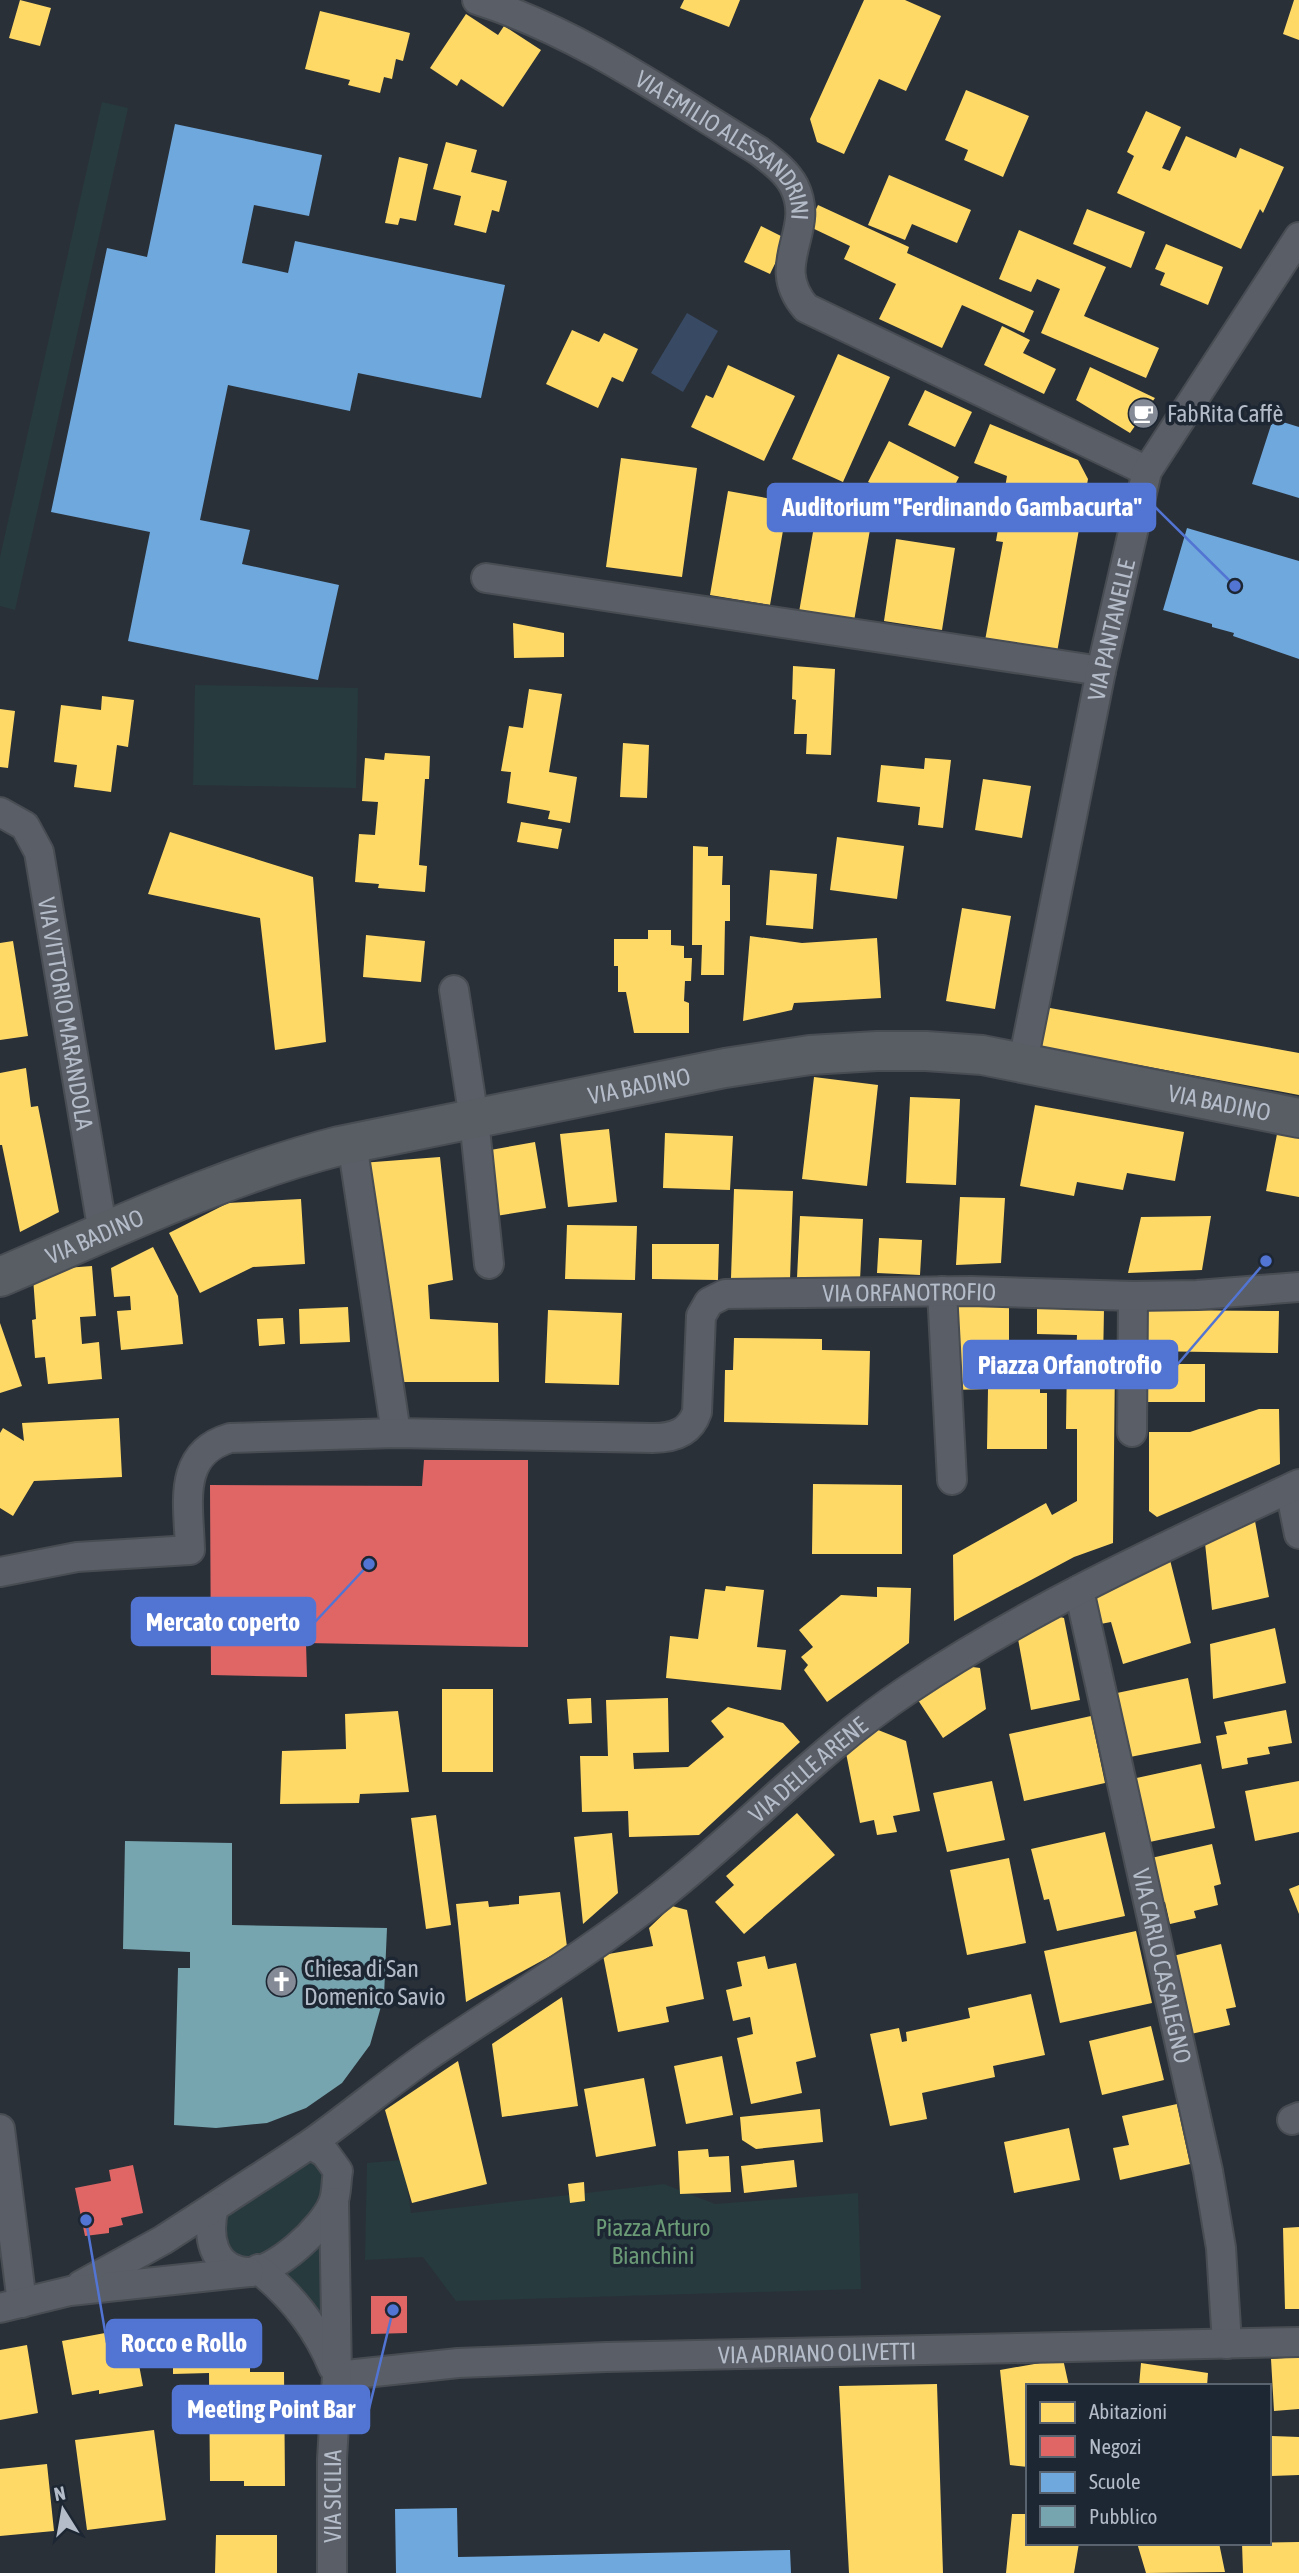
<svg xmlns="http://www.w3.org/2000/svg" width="1299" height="2573" viewBox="0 0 1299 2573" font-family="'Asap Condensed',sans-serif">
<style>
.green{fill:#273a3e}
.water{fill:#384963}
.homes{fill:#ffd966}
.shops{fill:#e06666}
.schools{fill:#6fa8dc}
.public{fill:#76a5af}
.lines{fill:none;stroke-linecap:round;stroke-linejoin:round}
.street-casing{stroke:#484c53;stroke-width:32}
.secondary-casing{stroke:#484c53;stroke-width:42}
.street{stroke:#5a5e66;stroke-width:28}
.secondary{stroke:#595d64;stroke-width:38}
.labels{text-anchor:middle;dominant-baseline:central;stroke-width:7;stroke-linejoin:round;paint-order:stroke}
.street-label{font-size:24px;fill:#b4bcc9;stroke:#1d2633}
.poi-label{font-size:24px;fill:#b4bcc9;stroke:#1d2633;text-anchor:start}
.park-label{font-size:24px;fill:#6b9a76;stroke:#1d2633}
.leader{fill:none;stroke:#5274d3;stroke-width:2.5}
.callout-dot{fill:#5274d3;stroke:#1d2633;stroke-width:2.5}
.callout{fill:#5274d3;stroke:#5274d3;stroke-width:2.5}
.callout-label{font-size:26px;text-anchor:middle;font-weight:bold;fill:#fff}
</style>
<rect width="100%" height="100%" fill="#2a3038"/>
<path class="green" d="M102 102 128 108 15 610 0 606V557Z
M195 685 358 688 356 788 193 785Z
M309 2156 328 2175 325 2199 311 2222 269 2255 249 2262 227 2252 223 2213Z
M403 2160 411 2213 664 2184 715 2204 858 2193 861 2289 456 2301 423 2257 365 2260 367 2163Z
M325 2235 328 2327 283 2278V2266Z"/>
<path class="water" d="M687 313 718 331 683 392 651 373Z"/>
<path class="homes" d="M20 0 51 8 40 46 9 38Z
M684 0H740L729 27 680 8Z
M864 0H905L941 16 906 91 879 79 844 154 817 142 810 119Z
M1294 0H1299V40L1283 34Z
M320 11 410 33 403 61 396 59 392 79 384 77 380 93 348 85 350 80 305 69Z
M466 14 498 35 504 26 541 50 503 107 461 79 457 86 430 68Z
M966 90 1029 116 1003 177 964 160 968 150 945 140Z
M1146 111 1181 127 1162 168 1170 171 1186 136 1236 158 1240 148 1284 167 1263 213 1260 209 1241 249 1117 193 1134 156 1127 152Z
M446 142 477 150 471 172 507 181 499 212 492 210 486 233 454 225 461 196 433 189Z
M399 157 428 164 416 221 400 218 398 225 385 223Z
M889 175 971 210 957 243 912 224 905 240 868 225Z
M818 205 909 247 907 253 1034 311 1024 333 962 305 942 348 879 319 896 284 844 259 850 246 808 226Z
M1087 209 1145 232 1131 268 1073 244Z
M761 226 787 239 770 274 744 262Z
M1019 230 1106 267 1084 316 1159 348 1146 378 1041 333 1060 289 1037 279 1031 292 999 279Z
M1166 244 1223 267 1208 305 1160 285 1165 273 1155 269Z
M1002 326 1030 340 1023 353 1056 369 1044 394 984 365Z
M572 330 599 342 604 333 638 349 623 382 612 377 598 408 546 384Z
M838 354 890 377 843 482 792 459Z
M728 365 795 396 764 461 691 427 706 395 713 398Z
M1090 367 1155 398 1130 433 1076 400Z
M925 390 972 412 955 447 908 425Z
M990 424 1078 460 1088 479 1056 658 984 646 1003 542 996 541 1007 476 974 463Z
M889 441 959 477 944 507 927 498 922 508 868 482Z
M621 458 697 468 682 577 606 567Z
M728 491 788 502 770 605 710 595Z
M816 515 871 524 854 621 799 612Z
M896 539 955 548 942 630 884 621Z
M513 623 564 633V657L514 658Z
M793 666 835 669 831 755 806 754 807 734H794L796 700 792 699Z
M529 689 562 694 549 772 577 777 570 823 548 819 550 811 507 803 511 772 501 771 509 726 523 728Z
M102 696 134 700 128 747 117 745 111 792 74 787 77 765 54 762 61 705 101 710Z
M0 709 15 711 8 768 0 767Z
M623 743 649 745 647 798 620 797Z
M385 753 430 756 429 779H425L419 865 427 866 425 892 378 888 379 884 355 882 359 834 375 835 378 802 362 801 365 758 384 760Z
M925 758 951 760 943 828 918 825 920 807 877 802 881 765 924 769Z
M983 779 1031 786 1022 838 975 830Z
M521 822 562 829 558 849 517 842Z
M170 832 313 877 326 1042 275 1050 260 918 148 894Z
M837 837 904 846 897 899 830 890Z
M693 846 708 847V856H723L722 885H730V921H725L724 975H701L702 945H692Z
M770 870 817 874 813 929 766 925Z
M962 908 1011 916 995 1009 946 1001Z
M648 930H671V945L684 946V958H692L691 981H685L684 1001 689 1003V1033H634L626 992H618V966H614V939H648Z
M366 935 425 941 421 982 363 977Z
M750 936 802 943 877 938 881 998 794 1003 792 1010 743 1021Z
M13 941 28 1036 0 1040V943Z
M1039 1006 1299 1053V1095L1032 1045Z
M26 1068 31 1107 38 1106 59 1212 20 1232 2 1145H0V1073Z
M814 1077 878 1085 867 1186 802 1179Z
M910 1097 960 1099 956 1185 906 1183Z
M1035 1105 1184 1132 1175 1181 1127 1173 1123 1190 1077 1182 1074 1196 1020 1186Z
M609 1129 617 1202 568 1207 560 1134Z
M1278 1129 1299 1133V1197L1266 1191Z
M665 1133 733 1136 730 1190 663 1188Z
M535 1142 546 1208 496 1216 485 1151Z
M440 1157 453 1280 428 1285 430 1319 498 1323 499 1382H393L361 1163Z
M734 1189 793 1191 790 1280 731 1278Z
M960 1197 1005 1198 1001 1263 956 1265Z
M301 1199 305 1264 253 1267 200 1293 169 1233 228 1203Z
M800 1216 863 1219 860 1280 797 1278Z
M1211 1216 1202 1270 1128 1273 1141 1217Z
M567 1225 637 1226 635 1280 565 1279Z
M879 1238 922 1240 920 1275 877 1273Z
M652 1244H719L718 1280 652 1279Z
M153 1247 178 1296 183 1344 121 1350 117 1311 131 1310 130 1296 114 1297 111 1268Z
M92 1266 96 1316 80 1317 82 1344 99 1342 102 1379 48 1384 45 1357 35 1358 32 1320 36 1319 33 1277 53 1269Z
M953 1306H1009V1352H1040V1393H1047V1449H987L988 1389 953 1390Z
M348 1307 350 1342 300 1344 299 1309Z
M1037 1308 1104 1309 1103 1363 1115 1362 1113 1543 1074 1557 954 1621 953 1555 1046 1503 1052 1515 1077 1501V1429H1066L1067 1359H1076L1077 1335 1037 1334Z
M548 1310 622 1313 619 1385 545 1383Z
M1146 1310 1279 1311 1278 1353 1145 1351Z
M283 1318 285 1344 259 1346 257 1319Z
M0 1323 22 1386 0 1393Z
M734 1338 822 1339V1350L870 1351 868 1425 724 1422 725 1370H733Z
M1146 1364H1205V1402H1146Z
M1259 1409H1279L1280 1464 1157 1517 1149 1511V1432H1190Z
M119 1418 122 1477 34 1481 13 1516 0 1508V1433L3 1428 24 1441 22 1423Z
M813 1484 902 1485V1554H812Z
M1255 1521 1269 1597 1212 1610 1205 1543Z
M1170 1560 1191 1643 1123 1664 1111 1622 1095 1625 1089 1594Z
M726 1586 764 1590 757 1647 786 1650 781 1690 666 1678 670 1636 698 1639 705 1589 725 1591Z
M877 1587 911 1588 909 1643 827 1702 804 1670 808 1665 801 1657 813 1647 799 1630 841 1595 877 1597Z
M1052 1615 1064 1618 1080 1700 1031 1710 1018 1639Z
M1275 1628 1286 1683 1213 1699 1210 1644Z
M958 1665 980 1668 986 1709 943 1738 914 1694Z
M1188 1678 1201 1743 1130 1757 1117 1693Z
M442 1689H493V1772H442Z
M591 1698 592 1723 569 1724 567 1699Z
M668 1698 669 1752 633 1753 634 1769 688 1767 724 1737 711 1721 728 1707 783 1723 800 1742 699 1835 629 1837 628 1811 582 1812 580 1756H608L606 1700Z
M1286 1710 1292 1743 1268 1747 1270 1754 1247 1758 1248 1764 1222 1769 1216 1736 1227 1734 1224 1722Z
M398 1711 409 1792 360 1794 359 1803 280 1804 282 1751 346 1749 345 1714Z
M1091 1716 1105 1783 1024 1801 1009 1734Z
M873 1728 906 1741 920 1811 893 1816 897 1832 877 1835 874 1820 860 1823 846 1753Z
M1201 1764 1215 1828 1145 1843 1132 1779Z
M992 1781 1005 1840 947 1852 933 1793Z
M1299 1781V1832L1255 1841 1245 1791Z
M797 1813 835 1855 744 1934 715 1902 734 1885 726 1876Z
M436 1815 451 1925 426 1929 411 1818Z
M1105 1832 1125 1916 1057 1931 1049 1899 1044 1900 1031 1849Z
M612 1833 618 1893 583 1924 574 1837Z
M1212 1844 1221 1884 1214 1886 1218 1905 1194 1911 1196 1918 1170 1924 1165 1902 1157 1904 1147 1859Z
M1009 1858 1026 1943 967 1955 950 1870Z
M1299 1885V1914L1289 1889Z
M560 1892 567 1947 466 2002 456 1904 488 1901 489 1907 519 1904V1896Z
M672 1906 687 1910 704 1999 666 2007 669 2022 618 2032 603 1955 653 1946 649 1928Z
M1136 1931 1152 2003 1060 2023 1044 1951Z
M1221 1944 1236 2007 1226 2009 1230 2025 1191 2034 1173 1956Z
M765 1956 768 1969 796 1963 816 2057 796 2062 802 2093 751 2104 737 2038 753 2034 750 2017 733 2021 726 1990 742 1986 737 1962Z
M1031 1994 1045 2055 993 2066 995 2077 922 2093 927 2119 890 2126 870 2034 899 2028 902 2042 907 2041 906 2032 970 2018 968 2008Z
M562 1997 578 2106 502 2117 492 2044Z
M1151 2026 1164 2080 1102 2095 1089 2041Z
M722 2056 733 2115 686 2124 674 2066Z
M458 2061 487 2184 412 2203 385 2110Z
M644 2078 656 2146 596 2157 584 2089Z
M1177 2104 1190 2164 1120 2180 1113 2148 1129 2145 1122 2116Z
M820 2109 823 2142 756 2149 742 2140 740 2117Z
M1069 2128 1080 2180 1014 2193 1004 2142Z
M708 2149 709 2157 729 2156 731 2192 680 2194 678 2151Z
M794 2160 797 2187 744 2193 741 2166Z
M584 2182 585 2201 570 2203 568 2184Z
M1299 2227V2309H1285L1283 2228Z
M165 2321 250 2322V2372H284L285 2486H244V2481H210L209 2373 173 2374V2343L165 2344Z
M132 2328 143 2386 99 2394V2390L72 2395 62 2341Z
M27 2345 38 2413 0 2420V2350Z
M1299 2357V2409L1274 2411 1271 2359Z
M1063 2359 1069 2386H1028V2467L1010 2465 1000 2370Z
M1141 2363 1208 2373 1207 2386H1139Z
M937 2384 943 2573H849L839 2386Z
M154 2430 166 2520 87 2530 75 2440Z
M1272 2436 1299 2437V2475L1271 2476Z
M47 2464 54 2531 0 2536V2469Z
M1012 2514H1028V2543H1079L1074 2573H1006Z
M216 2535H277V2573H215Z
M1299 2542V2573H1243L1242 2543Z
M1137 2543H1219L1225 2572 1146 2573Z"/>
<path class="shops" d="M424 1460H528V1647L306 1643 307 1677 211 1675 210 1485 422 1486Z
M133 2165 143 2213 121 2218 123 2225 109 2228V2233L85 2236 75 2188 111 2181 109 2170Z
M371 2296H407V2333L371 2334Z"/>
<path class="schools" d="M175 124 322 155 309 216 254 205 242 263 288 273 295 241 505 285 481 398 358 373 350 411 228 385 200 520 250 530 242 564 339 585 318 680 128 641 150 532 51 512 107 248 147 257Z
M1273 419 1299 427V498L1252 484Z
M1187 528 1299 561V659L1233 636 1234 633 1212 627V624L1163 610Z
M457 2508 458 2557 790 2550 791 2573H396L395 2509Z"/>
<path class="public" d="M125 1841 232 1843V1925L387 1928 384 1996 370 2045 342 2083 306 2108 267 2123 216 2128 174 2125 178 1968H190V1952L123 1949Z"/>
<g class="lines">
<defs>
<g id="street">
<path id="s1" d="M477 0C580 33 668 96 759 151 772 161 786 171 794 186 817 232 767 263 806 308L1147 471"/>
<path d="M486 578 1101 671"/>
<path id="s2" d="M0 812 25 826 39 852 103 1233"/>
<path d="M454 990 474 1119 489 1264"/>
<path id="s3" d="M1023 1062 1101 671 1147 471 1299 237"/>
<path d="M352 1143 396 1433"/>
<path d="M942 1291 952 1480"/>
<path d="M1132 1432 1133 1296"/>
<path d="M1290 1489 1299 1534"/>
<path id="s4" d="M0 1572 77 1557 190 1550C189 1505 176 1454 230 1438L396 1433 653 1438C673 1438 690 1433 697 1412L701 1316 709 1302 725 1294 971 1291 1133 1296 1197 1295 1299 1287"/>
<path id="s5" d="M1079 1590 1208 2171 1221 2248 1227 2344"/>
<path d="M1292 2120 1299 2117"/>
<path d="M0 2129 22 2303"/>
<path id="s6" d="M310 2144 325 2153 338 2171C336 2181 337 2194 333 2203 324 2227 275 2273 248 2272 211 2270 207 2234 214 2207 247 2185 281 2164 313 2142 352 2114 389 2083 429 2055 507 2002 588 1954 662 1895 746 1829 820 1748 909 1689 1032 1607 1166 1546 1299 1484"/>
<path d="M258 2269C291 2295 317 2328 333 2367"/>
<path d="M81 2285 163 2240 214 2207"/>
<path d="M0 2308 70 2291 249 2272"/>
<path id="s7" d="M337 2376 458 2363 606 2357 1299 2342"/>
<path id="s8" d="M332 2573V2459L337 2376 334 2202"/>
</g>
<g id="secondary">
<path id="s9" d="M0 1277C111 1230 222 1176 339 1146L725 1068 810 1055 877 1051H926L982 1055 1299 1118"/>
</g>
</defs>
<use href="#street" class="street-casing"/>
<use href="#secondary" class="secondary-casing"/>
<use href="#street" class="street"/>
<use href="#secondary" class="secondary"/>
</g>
<defs>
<symbol id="cafe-disc" viewBox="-11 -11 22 22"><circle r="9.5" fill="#848b96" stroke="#1d2633"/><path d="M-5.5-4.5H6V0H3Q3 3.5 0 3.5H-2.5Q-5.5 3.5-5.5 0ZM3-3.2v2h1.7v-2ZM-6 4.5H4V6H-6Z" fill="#fff"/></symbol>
<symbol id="church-disc" viewBox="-11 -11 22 22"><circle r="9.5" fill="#848b96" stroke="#1d2633"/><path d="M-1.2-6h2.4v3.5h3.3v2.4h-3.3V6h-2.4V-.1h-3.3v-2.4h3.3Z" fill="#fff"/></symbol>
</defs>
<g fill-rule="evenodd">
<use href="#cafe-disc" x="1126" y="396" width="35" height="35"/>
<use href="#church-disc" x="264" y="1964" width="35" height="35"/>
</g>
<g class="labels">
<g class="street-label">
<text stroke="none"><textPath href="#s1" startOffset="292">VIA EMILIO ALESSANDRINI</textPath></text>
<text stroke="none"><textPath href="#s3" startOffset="441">VIA PANTANELLE</textPath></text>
<text stroke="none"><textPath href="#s2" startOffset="222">VIA VITTORIO MARANDOLA</textPath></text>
<text stroke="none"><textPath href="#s9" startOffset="670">VIA BADINO</textPath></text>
<text stroke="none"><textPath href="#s9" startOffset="1258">VIA BADINO</textPath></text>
<text stroke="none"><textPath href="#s9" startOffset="103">VIA BADINO</textPath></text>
<text stroke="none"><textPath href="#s4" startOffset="1116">VIA ORFANOTROFIO</textPath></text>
<text stroke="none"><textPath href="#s6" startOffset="1010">VIA DELLE ARENE</textPath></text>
<text stroke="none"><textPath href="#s5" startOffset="385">VIA CARLO CASALEGNO</textPath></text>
<text stroke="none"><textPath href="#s7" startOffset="481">VIA ADRIANO OLIVETTI</textPath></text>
<text stroke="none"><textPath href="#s8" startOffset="77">VIA SICILIA</textPath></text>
</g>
<g class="poi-label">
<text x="1167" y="413">FabRita Caffè</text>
<text x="304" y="1968">Chiesa di San<tspan x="304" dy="28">Domenico Savio</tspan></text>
</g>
<g class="park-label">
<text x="653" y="2227">Piazza Arturo<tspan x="653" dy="28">Bianchini</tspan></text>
</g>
</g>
<path class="leader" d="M1235 586L1155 507M1266 1261L1177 1365M369 1564L315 1622M86 2220L107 2343M393 2310L369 2409"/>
<g class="callout-dot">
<circle cx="1235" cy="586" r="7"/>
<circle cx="1266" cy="1261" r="7"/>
<circle cx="369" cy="1564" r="7"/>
<circle cx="86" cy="2220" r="7"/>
<circle cx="393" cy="2310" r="7"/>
</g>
<g class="callout">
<rect x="768" y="484" width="387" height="47" rx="7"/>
<rect x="964" y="1341" width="213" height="47" rx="7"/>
<rect x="132" y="1598" width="183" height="47" rx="7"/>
<rect x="107" y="2320" width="154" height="47" rx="7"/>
<rect x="173" y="2386" width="196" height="47" rx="7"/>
</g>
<g class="callout-label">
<text x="962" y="516">Auditorium "Ferdinando Gambacurta"</text>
<text x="1070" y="1374">Piazza Orfanotrofio</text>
<text x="223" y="1631">Mercato coperto</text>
<text x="184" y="2352">Rocco e Rollo</text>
<text x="271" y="2418">Meeting Point Bar</text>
</g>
<rect x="1026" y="2384" width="245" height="161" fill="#1d2633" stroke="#59626f" stroke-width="2"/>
<rect x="1040" y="2402" width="35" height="21" fill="#ffd966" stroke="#59626f" stroke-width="2"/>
<text x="1089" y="2419" font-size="21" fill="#b4bcc9">Abitazioni</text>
<rect x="1040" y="2436" width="35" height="21" fill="#e06666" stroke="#59626f" stroke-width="2"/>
<text x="1089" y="2454" font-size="21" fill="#b4bcc9">Negozi</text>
<rect x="1040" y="2472" width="35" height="21" fill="#6fa8dc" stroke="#59626f" stroke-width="2"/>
<text x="1089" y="2489" font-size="21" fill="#b4bcc9">Scuole</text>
<rect x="1040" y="2506" width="35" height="21" fill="#76a5af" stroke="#59626f" stroke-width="2"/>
<text x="1089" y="2524" font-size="21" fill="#b4bcc9">Pubblico</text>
<g transform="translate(63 2510) rotate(349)" stroke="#1d2633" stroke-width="5" paint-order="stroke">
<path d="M0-5L12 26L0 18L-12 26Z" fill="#b4bcc9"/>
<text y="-10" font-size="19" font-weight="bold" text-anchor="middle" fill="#b4bcc9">N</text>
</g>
</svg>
